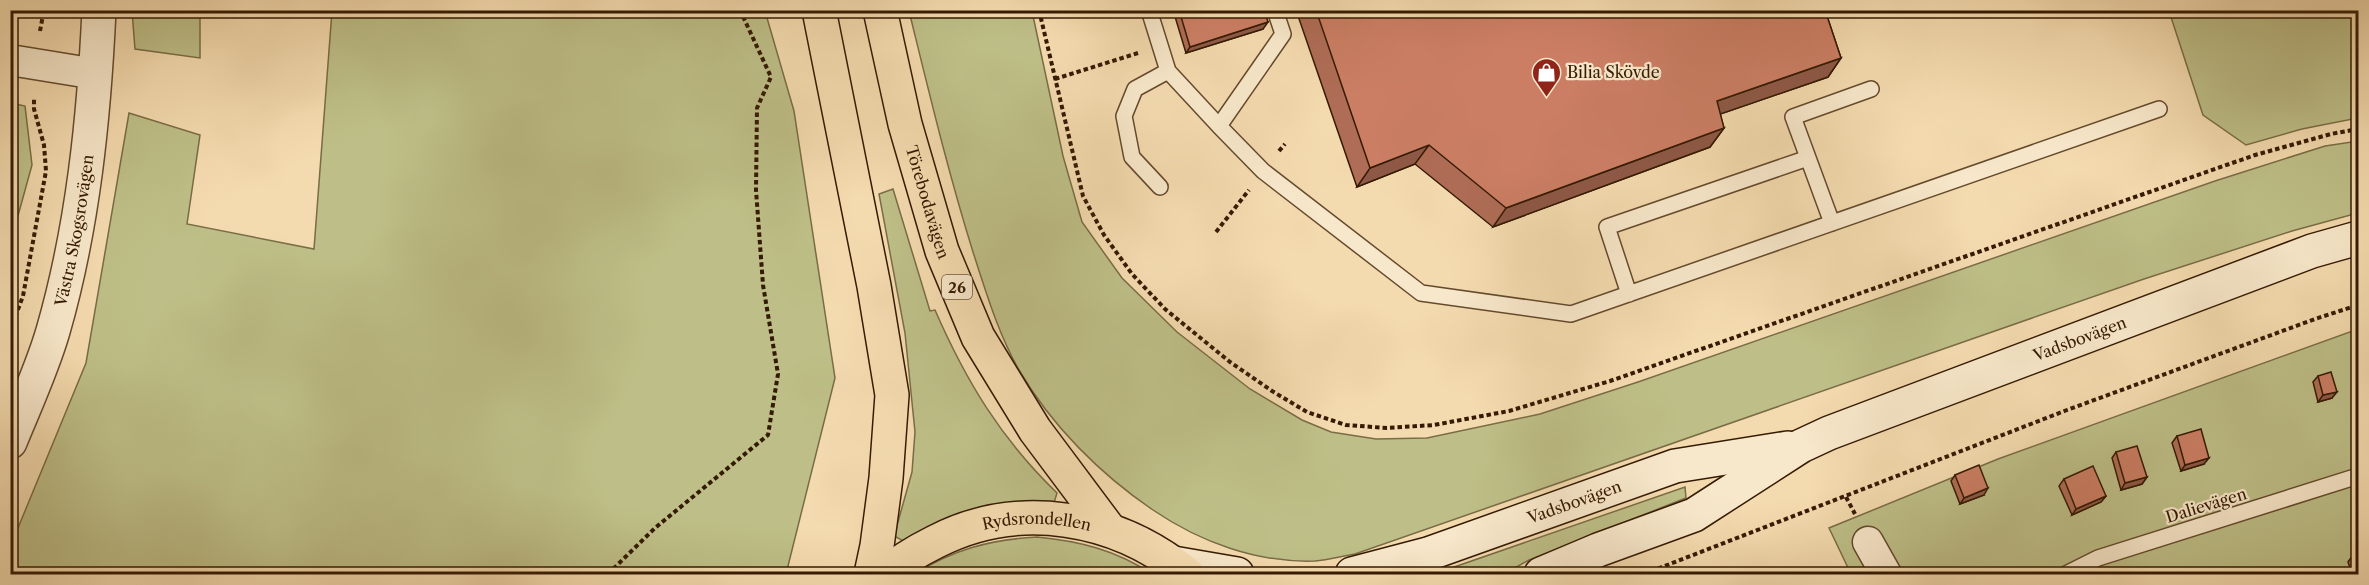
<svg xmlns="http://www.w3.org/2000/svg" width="2369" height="585" viewBox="0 0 2369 585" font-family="'Libre Caslon Text',serif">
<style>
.green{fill:#bebf88;stroke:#7a6c45;stroke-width:1.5}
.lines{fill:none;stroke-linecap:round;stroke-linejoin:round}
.service-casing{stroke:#654a2d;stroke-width:18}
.minor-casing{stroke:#654a2d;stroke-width:33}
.tertiary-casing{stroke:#654a2d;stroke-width:36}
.secondary-casing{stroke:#351a02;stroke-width:36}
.trunk-casing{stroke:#351a02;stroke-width:36}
.path{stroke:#351a02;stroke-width:4;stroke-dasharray:4.5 3;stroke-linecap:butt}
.service{stroke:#f8e8cb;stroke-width:15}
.minor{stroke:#f8e8cb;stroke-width:30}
.tertiary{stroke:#f8e8cb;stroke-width:33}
.secondary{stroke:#f8e8cb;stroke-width:33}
.trunk{stroke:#f4dbaf;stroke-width:33}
.wall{fill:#af6c56;stroke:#351a02;stroke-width:1.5}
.shaded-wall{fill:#8e5846;stroke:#351a02;stroke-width:1.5}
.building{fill:#cb7e64;stroke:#351a02;stroke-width:1.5}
.labels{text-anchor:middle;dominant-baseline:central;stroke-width:4.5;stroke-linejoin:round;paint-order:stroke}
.shield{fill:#f8e8cb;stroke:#70583e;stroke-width:1.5}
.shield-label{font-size:15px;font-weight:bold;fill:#351a02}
.poi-label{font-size:16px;fill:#351a02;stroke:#f8e8cb;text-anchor:start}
.street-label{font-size:16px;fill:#351a02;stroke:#f8e8cb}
</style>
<rect width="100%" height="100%" fill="#f4dbaf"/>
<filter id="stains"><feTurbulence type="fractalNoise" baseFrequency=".00333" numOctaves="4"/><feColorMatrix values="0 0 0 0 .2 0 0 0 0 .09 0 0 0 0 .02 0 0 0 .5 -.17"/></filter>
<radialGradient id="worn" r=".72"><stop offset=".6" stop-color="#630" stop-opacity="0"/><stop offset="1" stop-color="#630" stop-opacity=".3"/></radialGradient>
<path class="green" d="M132 11H200V58L135 49Z
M332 11H765L794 111 835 378 786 574H11V545L86 363 129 113 200 135 187 224 314 249Z
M909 11H1032L1063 156 1082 222 1122 278 1177 332 1250 389 1302 420 1331 432 1376 439 1427 438 1540 414 1638 382 2215 181 2325 146 2358 141V213L2292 231 2144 279 1355 554C1342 556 1328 560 1315 561 1257 563 1200 542 1153 510 1100 474 1051 425 1019 370 998 333 986 292 973 252 948 172 929 92 909 11Z
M2169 11H2358V118L2302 129 2246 145 2203 115Z
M11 103 25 106 32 165 11 241Z
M893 189 930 311 935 310C966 381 1001 439 1057 493L1053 506 905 542 894 536 912 472 915 432 905 333 879 194Z
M2358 329V574H1851L1829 528 1998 459Z
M1685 487 1686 498 1529 560 1504 574H1434Z
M1037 537C1079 541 1116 550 1152 574H914C955 549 989 540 1037 537Z"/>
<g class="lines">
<defs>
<path id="service" d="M1149 10 1168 71 1219 126 1263 171 1421 293 1571 314 2159 109
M1219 126 1283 34 1275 10
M1160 187 1132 157 1124 116 1135 89 1168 71
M1832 223 1793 117 1871 89
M1629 294 1607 227 1808 158
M2066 574 2098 558 2358 476"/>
<path id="minor" d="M10 60 96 74
M1868 542 1886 574"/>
<g id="tertiary">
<path id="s1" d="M10 442C25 405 42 369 53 331 83 227 94 118 99 10"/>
</g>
<g id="secondary">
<path d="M1173 563 1237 574"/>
<path id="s2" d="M1352 574 1428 554 1675 466 1788 448"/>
<path id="s3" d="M1541 574 1598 550 1694 515 1801 446 1829 433 2312 251 2358 238"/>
</g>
<g id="trunk">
<path d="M819 10 874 286 892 395 886 478 877 546 871 574"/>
<path id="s4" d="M880 10 905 124 942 251 978 337 1035 430 1109 529"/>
<path id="s5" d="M885 574C900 561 917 551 935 542 1018 499 1116 516 1187 574"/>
</g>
</defs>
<use href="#service" class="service-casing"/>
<use href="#minor" class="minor-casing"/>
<use href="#tertiary" class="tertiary-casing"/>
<use href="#secondary" class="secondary-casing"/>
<use href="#trunk" class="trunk-casing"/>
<path class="path" d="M1039 10 1083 196 1104 235 1132 274 1165 309 1230 362 1272 391 1307 412 1346 425 1387 428 1434 425 1509 411 1610 381 2255 155 2331 134 2358 129
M40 31 44 10
M1055 79 1138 53
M1279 151 1285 144
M1216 232 1249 190
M10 331 23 296 46 171 44 145 34 109V98
M1846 497 1855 514
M608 574 655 528 768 435 778 374 763 285 756 190 757 108 771 77 740 10
M1644 574 2067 410 2315 319 2358 305"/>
<use href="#service" class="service"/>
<use href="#minor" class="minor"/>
<use href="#tertiary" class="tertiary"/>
<use href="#secondary" class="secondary"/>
<use href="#trunk" class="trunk"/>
</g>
<path class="wall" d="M1173 10H1264L1263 29 1186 53Z
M1296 10H1825L1841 58 1828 77 1720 114 1724 128 1710 147 1493 227 1415 164 1357 187Z
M2318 376 2332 398 2318 402 2313 382Z
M2177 436 2204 464 2181 471 2172 443Z
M2116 452 2147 477 2142 484 2121 490 2112 458Z
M1955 475 1984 495 1960 504 1951 481Z
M2064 479 2106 496 2101 502 2072 515 2059 486Z
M2353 555 2358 574H2352L2348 562Z"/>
<path class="shaded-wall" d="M1268 22 1263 29 1186 53 1190 47Z
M1841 58 1828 77 1703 120 1717 101Z
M1724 128 1710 147 1493 227 1506 208Z
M1429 145 1415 164 1357 187 1370 168Z
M2337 392 2332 398 2318 402 2323 395Z
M2209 458 2204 464 2181 471 2185 465Z
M2147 477 2142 484 2121 490 2125 483Z
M1988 488 1984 495 1960 504 1964 498Z
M2106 496 2101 502 2072 515 2076 509Z"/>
<path class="building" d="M1179 10H1264L1268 22 1190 47Z
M1316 10H1825L1841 58 1717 101 1724 128 1506 208 1429 145 1370 168Z
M2331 372 2337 392 2323 395 2318 376Z
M2201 429 2209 458 2185 465 2177 436Z
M2137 446 2147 477 2125 483 2116 452Z
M1979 465 1988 488 1964 498 1955 475Z
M2093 466 2106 496 2076 509 2064 479Z
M2358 554V573L2353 555Z
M2311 569 2312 574H2289Z"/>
<defs>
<symbol id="shop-pin" viewBox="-11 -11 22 30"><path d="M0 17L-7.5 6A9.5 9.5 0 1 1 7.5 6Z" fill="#8f2418" stroke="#f8e8cb"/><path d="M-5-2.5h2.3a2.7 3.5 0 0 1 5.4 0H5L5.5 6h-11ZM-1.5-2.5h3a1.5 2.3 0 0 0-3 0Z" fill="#fff"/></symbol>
</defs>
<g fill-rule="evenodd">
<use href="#shop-pin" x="1530" y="56" width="33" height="45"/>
</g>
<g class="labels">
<rect class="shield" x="942" y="275" width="30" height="24" rx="4.5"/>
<g class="shield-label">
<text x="957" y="287">26</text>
</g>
<g class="poi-label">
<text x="1567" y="72">Bilia Skövde</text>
</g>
<g class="street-label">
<text stroke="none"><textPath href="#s4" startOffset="198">Törebodavägen</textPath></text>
<text stroke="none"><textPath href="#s1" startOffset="222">Västra Skogsrovägen</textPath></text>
<text stroke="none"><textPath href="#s3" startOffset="590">Vadsbovägen</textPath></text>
<text stroke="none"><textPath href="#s2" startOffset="234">Vadsbovägen</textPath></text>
<text transform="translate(2206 505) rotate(-17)">Dalievägen</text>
<text stroke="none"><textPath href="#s5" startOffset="165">Rydsrondellen</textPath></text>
</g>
</g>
<rect width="2369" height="585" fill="none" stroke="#f4dbaf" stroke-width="36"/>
<rect x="12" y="12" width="2345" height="561" fill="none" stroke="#351a02" stroke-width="3"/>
<rect x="18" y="18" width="2333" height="549" fill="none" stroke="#351a02" stroke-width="1.5"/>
<rect width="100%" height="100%" filter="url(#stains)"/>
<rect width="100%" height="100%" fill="url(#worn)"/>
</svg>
